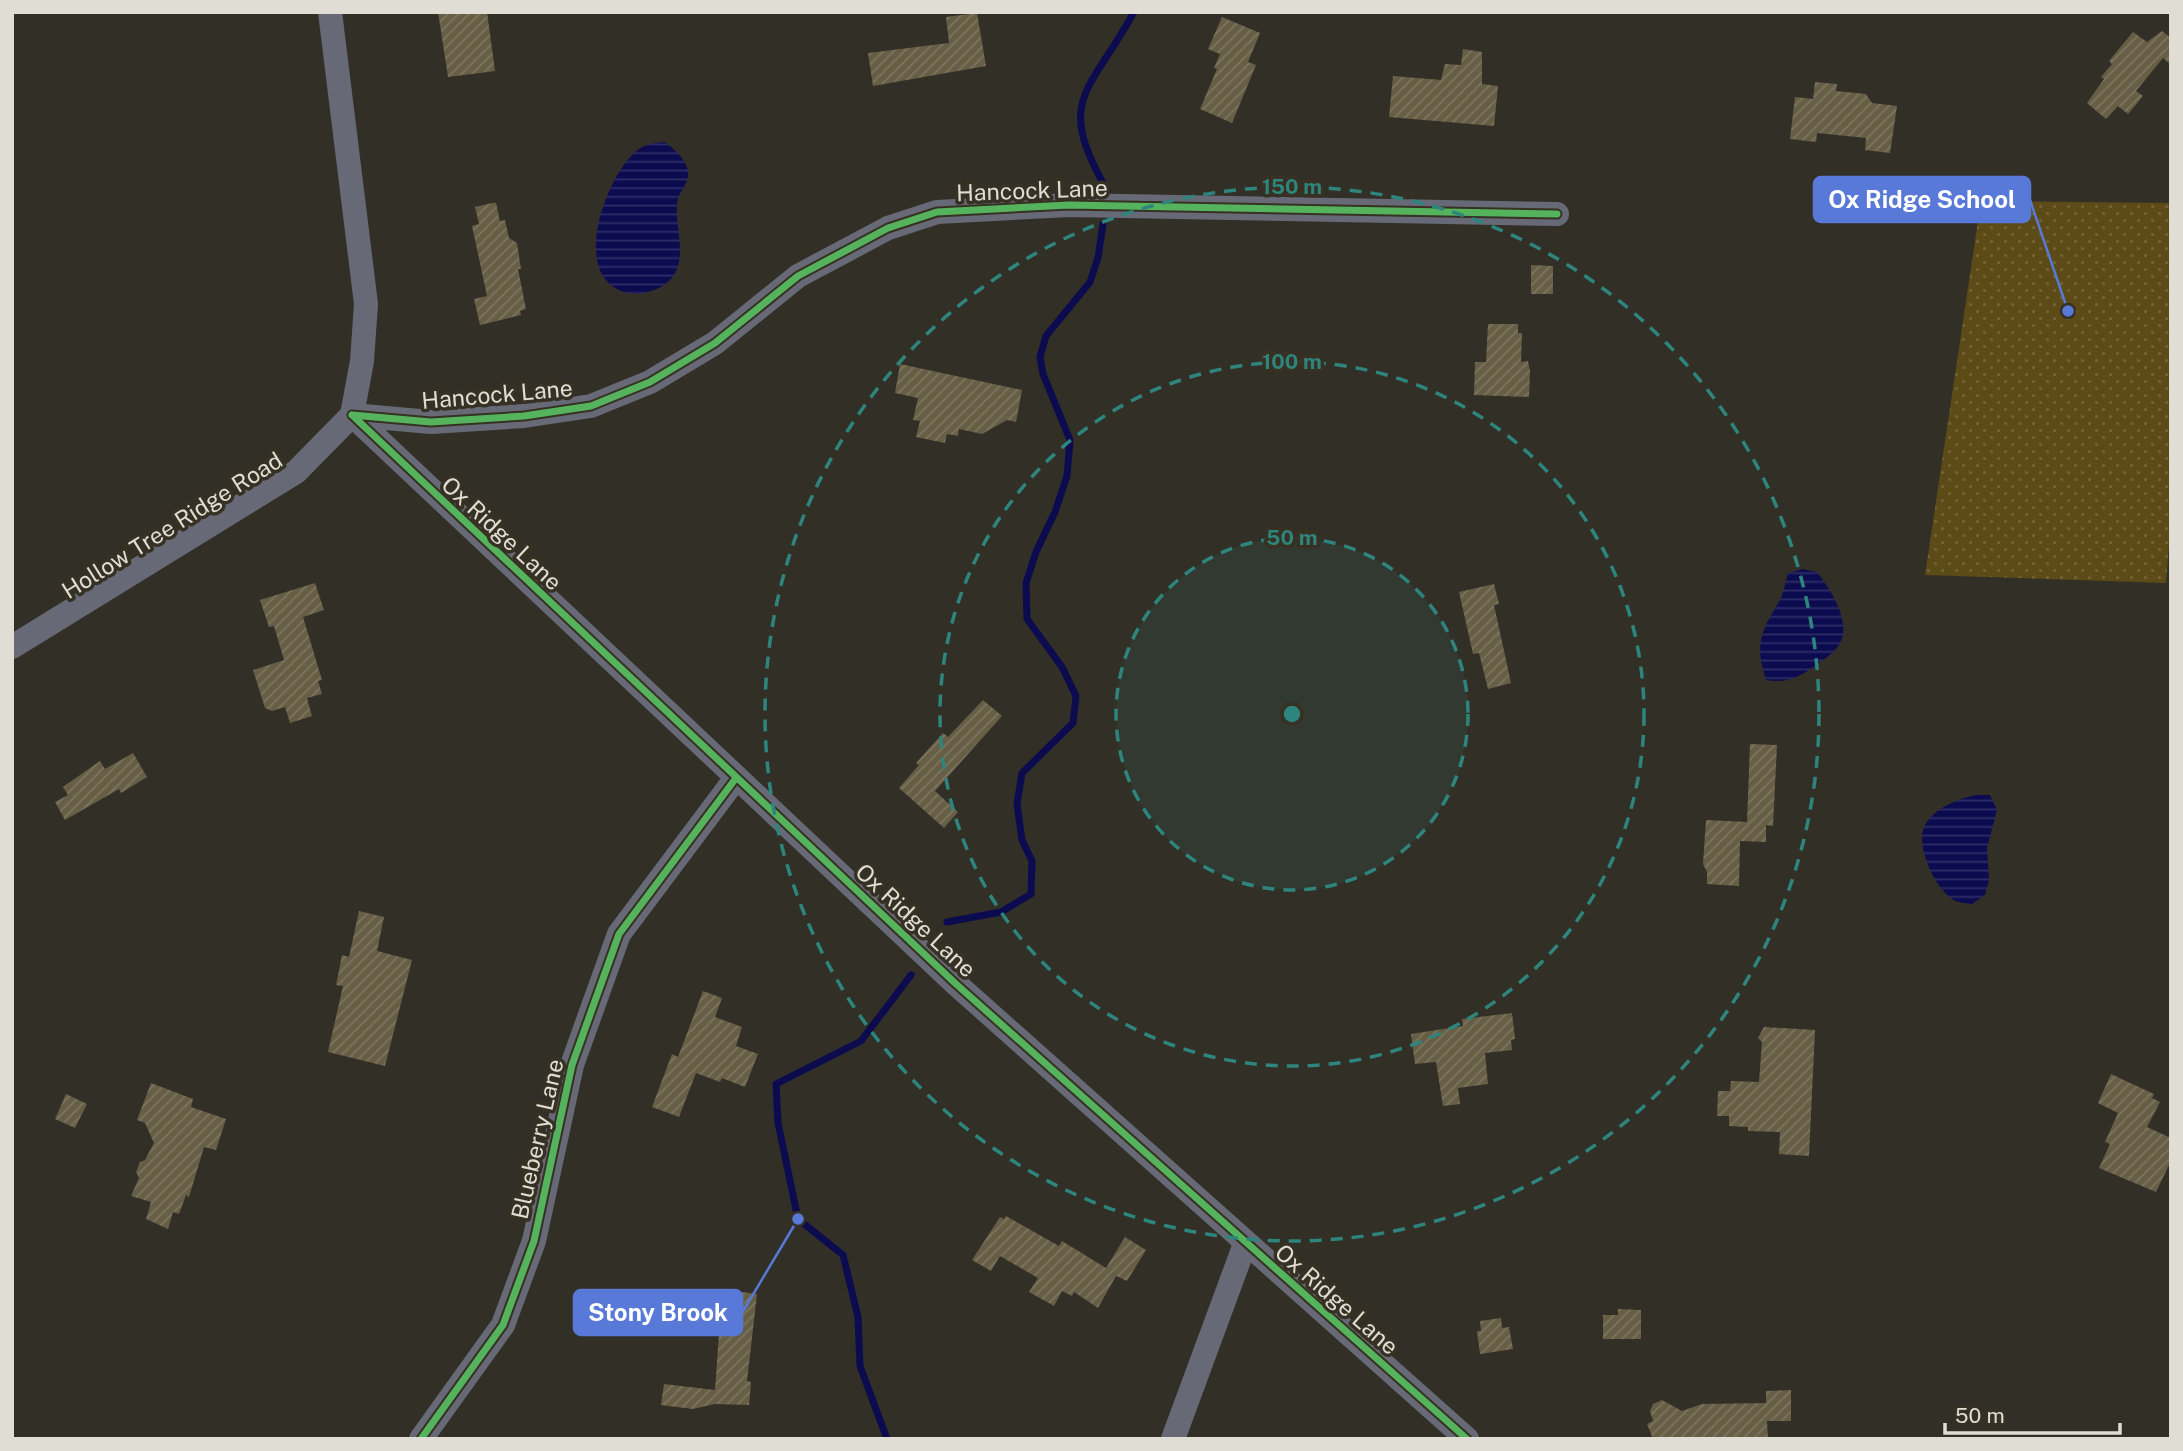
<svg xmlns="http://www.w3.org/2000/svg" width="2183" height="1451" viewBox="0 0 2183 1451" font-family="'Public Sans',sans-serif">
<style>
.park{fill:url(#park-dots)}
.water{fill:url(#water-rules)}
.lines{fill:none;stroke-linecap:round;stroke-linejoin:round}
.stream{stroke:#0c0b4f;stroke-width:7}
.building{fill:url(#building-hatch)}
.minor{stroke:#676a76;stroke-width:24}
.cycleway-casing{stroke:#363123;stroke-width:11}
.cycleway{stroke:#56b35d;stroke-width:7}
.ring{fill:none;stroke:#2e857d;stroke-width:3.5;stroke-dasharray:12 9}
.labels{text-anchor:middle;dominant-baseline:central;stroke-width:7;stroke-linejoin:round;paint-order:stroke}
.street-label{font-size:23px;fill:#e0ddd5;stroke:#363123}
.centre{fill:#2e857d;stroke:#363123;stroke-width:3.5}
.ring-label{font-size:21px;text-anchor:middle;font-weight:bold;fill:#2e857d;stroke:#363123;stroke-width:7;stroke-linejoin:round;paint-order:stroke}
.leader{fill:none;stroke:#5879d7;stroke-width:2.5}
.callout-dot{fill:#5879d7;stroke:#363123;stroke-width:2.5}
.callout{fill:#5879d7;stroke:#5879d7;stroke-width:2.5}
.callout-label{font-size:24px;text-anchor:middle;font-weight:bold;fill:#fff}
</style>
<defs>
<pattern id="park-dots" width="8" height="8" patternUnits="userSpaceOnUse" patternTransform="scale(1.75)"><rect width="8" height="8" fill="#5c4b16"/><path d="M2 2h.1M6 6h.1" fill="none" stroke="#736437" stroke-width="1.8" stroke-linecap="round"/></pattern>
<pattern id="water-rules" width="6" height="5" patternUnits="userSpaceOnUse" patternTransform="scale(1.75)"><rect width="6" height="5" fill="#0c0b4f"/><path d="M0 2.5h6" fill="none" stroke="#2f2e67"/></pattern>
<pattern id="building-hatch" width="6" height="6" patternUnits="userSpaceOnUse" patternTransform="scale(1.75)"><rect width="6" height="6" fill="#675e46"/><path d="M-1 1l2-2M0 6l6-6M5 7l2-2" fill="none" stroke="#7c7560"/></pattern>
</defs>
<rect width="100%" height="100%" fill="#322f27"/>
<path class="park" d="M1981 201 2171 203V517L2166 583 1925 575Z"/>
<path class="water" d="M665 142C675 150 685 158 688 171 690 184 677 192 677 205 675 234 693 270 659 288 650 292 639 295 628 293 568 279 605 179 635 152 644 144 654 143 665 142Z
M1803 569 1817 572C1832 591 1857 630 1834 651 1828 658 1819 662 1812 668 1796 679 1786 683 1766 680 1755 646 1760 633 1777 605 1783 597 1785 583 1788 573Z
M1975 795H1990L1997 810 1987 848 1989 880 1985 895 1972 904C1967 903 1960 903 1956 901 1936 892 1914 845 1925 825 1936 807 1956 800 1975 795Z"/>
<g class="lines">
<path class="stream" d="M1107 190C1054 98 1090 93 1134 12
M947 922 1001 912 1031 894 1032 861 1022 840 1017 804 1022 773 1073 723 1076 696 1062 667 1027 619 1026 583 1036 552 1055 512 1067 476 1070 440 1043 374 1040 357 1046 336 1090 282 1098 258 1103 224
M887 1439 860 1366 858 1317 843 1255 798 1219 778 1123 776 1084 861 1041 911 975"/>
</g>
<path class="building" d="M438 12H487L495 71 448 77Z
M977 13 986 66 873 86 868 53 949 43 946 17Z
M1222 17 1260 33 1248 62 1256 65 1232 123 1200 109 1217 69 1214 68 1220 54 1208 49Z
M2162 31 2171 38V65L2163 58 2136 91 2143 96 2128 114 2118 106 2106 119 2087 103 2104 79 2101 77 2112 64 2109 61 2133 32 2147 42Z
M1463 49 1482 52V84L1498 86 1494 126 1389 117 1393 76 1441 80 1445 64 1461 65Z
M1815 82 1837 84 1836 91 1866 94 1872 103 1897 106 1890 153 1865 150 1866 138 1817 133 1816 142 1790 139 1795 97 1813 99Z
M492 203H496L500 221 505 220 509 238 517 243 521 269H518L526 309 520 311 521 315 480 325 474 299 487 296 472 226 479 224 475 207Z
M1531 265 1553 266V294H1531Z
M1488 324H1518V333H1522L1521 362 1528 361 1530 371 1529 397 1474 395 1475 362H1486Z
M900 364 1022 390 1016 422 1007 420 982 434 959 429 958 436 947 434 945 443 916 437 920 421 913 420 918 398 895 393Z
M315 583 324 610 303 617 322 680 318 681 322 694 307 698 312 716 290 723 285 707 272 711 265 708 253 670 284 660 274 626 269 627 260 600Z
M1494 584 1499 604 1494 605 1511 683 1488 689 1479 653 1473 654 1459 592Z
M983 700 1002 716 935 791 958 812 944 828 899 788 919 765 916 763 943 733 948 737Z
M1750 744 1777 745 1773 826 1766 825V842L1740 841 1739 886 1707 884V872L1703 864 1706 820 1747 822Z
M133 753 147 777 121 793 119 789 65 820 55 802 68 795 63 787 100 761 105 769Z
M359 911 384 917 377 951 412 960 385 1066 328 1052 343 986 336 985 342 955 349 957Z
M703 991 722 998 715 1017 742 1027 736 1046 758 1054 745 1087 722 1078 720 1082 696 1073 679 1117 652 1107 672 1054 678 1057Z
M1512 1013 1515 1039 1511 1040 1512 1050 1485 1053 1488 1084 1458 1088 1460 1104 1443 1106 1436 1062 1415 1064 1411 1034 1463 1026 1462 1019Z
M1764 1027 1815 1030 1809 1156 1779 1154 1780 1132 1748 1131V1127L1729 1126V1116H1717L1718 1091H1730L1731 1081 1759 1082 1762 1042 1758 1038Z
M2111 1074 2154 1094 2152 1098 2160 1102 2147 1127 2171 1138V1161L2156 1192 2099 1168 2110 1144 2105 1142 2118 1113 2098 1103Z
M151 1083 193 1099 191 1107 226 1119 216 1150 204 1147 189 1197 186 1195 179 1214 173 1212 168 1229 146 1219 151 1202 131 1196 139 1178 136 1172 140 1162 145 1160 154 1143 145 1123 137 1120Z
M66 1094 87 1104 75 1128 55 1119Z
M1006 1216 1059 1246 1062 1241 1106 1268 1125 1237 1146 1250 1127 1281 1116 1276 1098 1308 1074 1292 1072 1296 1062 1291 1054 1306 1029 1292 1038 1278 1000 1256 991 1271 972 1260 1000 1217 1004 1219Z
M728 1290 757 1294 747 1381 751 1382 749 1405 715 1404 693 1409 661 1405 664 1384 715 1390 722 1291Z
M1618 1309 1641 1310V1339H1603V1315H1618Z
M1501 1318 1502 1328 1509 1327 1513 1349 1480 1354 1477 1331H1481L1480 1321Z
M1791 1390V1421H1767L1768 1439H1653L1647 1424 1653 1421 1650 1411 1653 1404 1662 1400 1682 1411 1702 1404 1766 1403V1391Z"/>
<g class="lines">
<path class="minor" d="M352 415 956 984 1467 1439
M352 415 431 422 524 416 591 406 650 382 715 343 798 276 888 228 937 212 1069 205 1557 214
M12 647 296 472 352 415 362 361 366 304 330 12
M421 1439 503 1325 534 1241 572 1065 619 934 736 778
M1173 1439 1245 1244"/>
<defs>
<path id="cycleway" d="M352 415 956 984 1467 1439
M352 415 431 422 524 416 591 406 650 382 715 343 798 276 888 228 937 212 1069 205 1557 214
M421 1439 503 1325 534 1241 572 1065 619 934 736 778"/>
</defs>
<use href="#cycleway" class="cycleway-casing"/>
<use href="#cycleway" class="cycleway"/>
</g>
<circle cx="1292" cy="714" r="176" fill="#2e857d" fill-opacity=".12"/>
<g class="ring">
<circle cx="1292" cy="714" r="176"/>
<circle cx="1292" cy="714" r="352"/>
<circle cx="1292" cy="714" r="527"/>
</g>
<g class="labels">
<g class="street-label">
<text transform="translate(1032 190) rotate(-2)">Hancock Lane</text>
<text transform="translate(497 394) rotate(-5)">Hancock Lane</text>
<text transform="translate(172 525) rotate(-32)">Hollow Tree Ridge Road</text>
<text transform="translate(502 533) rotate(43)">Ox Ridge Lane</text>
<text transform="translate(916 920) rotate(43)">Ox Ridge Lane</text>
<text transform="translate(537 1139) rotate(-77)">Blueberry Lane</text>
<text transform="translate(1337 1299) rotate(41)">Ox Ridge Lane</text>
</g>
</g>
<circle cx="1292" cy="714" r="10" class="centre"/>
<g class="ring-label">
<text x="1292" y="194">150 m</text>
<text x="1292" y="369">100 m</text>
<text x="1292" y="545">50 m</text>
</g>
<path class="leader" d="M2068 311L2030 200M798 1219L742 1313"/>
<g class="callout-dot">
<circle cx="2068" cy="311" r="7"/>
<circle cx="798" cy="1219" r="7"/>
</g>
<g class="callout">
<rect x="1814" y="177" width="216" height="45" rx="7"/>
<rect x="574" y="1290" width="168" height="45" rx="7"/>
</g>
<g class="callout-label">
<text x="1922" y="208">Ox Ridge School</text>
<text x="658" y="1321">Stony Brook</text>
</g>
<rect width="2183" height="1451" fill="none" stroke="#e0ddd5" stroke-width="28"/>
<path d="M1945 1423v10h175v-10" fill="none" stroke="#e0ddd5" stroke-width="3.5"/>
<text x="1955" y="1423" font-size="21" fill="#e0ddd5" stroke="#363123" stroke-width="5" paint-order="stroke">50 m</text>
</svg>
